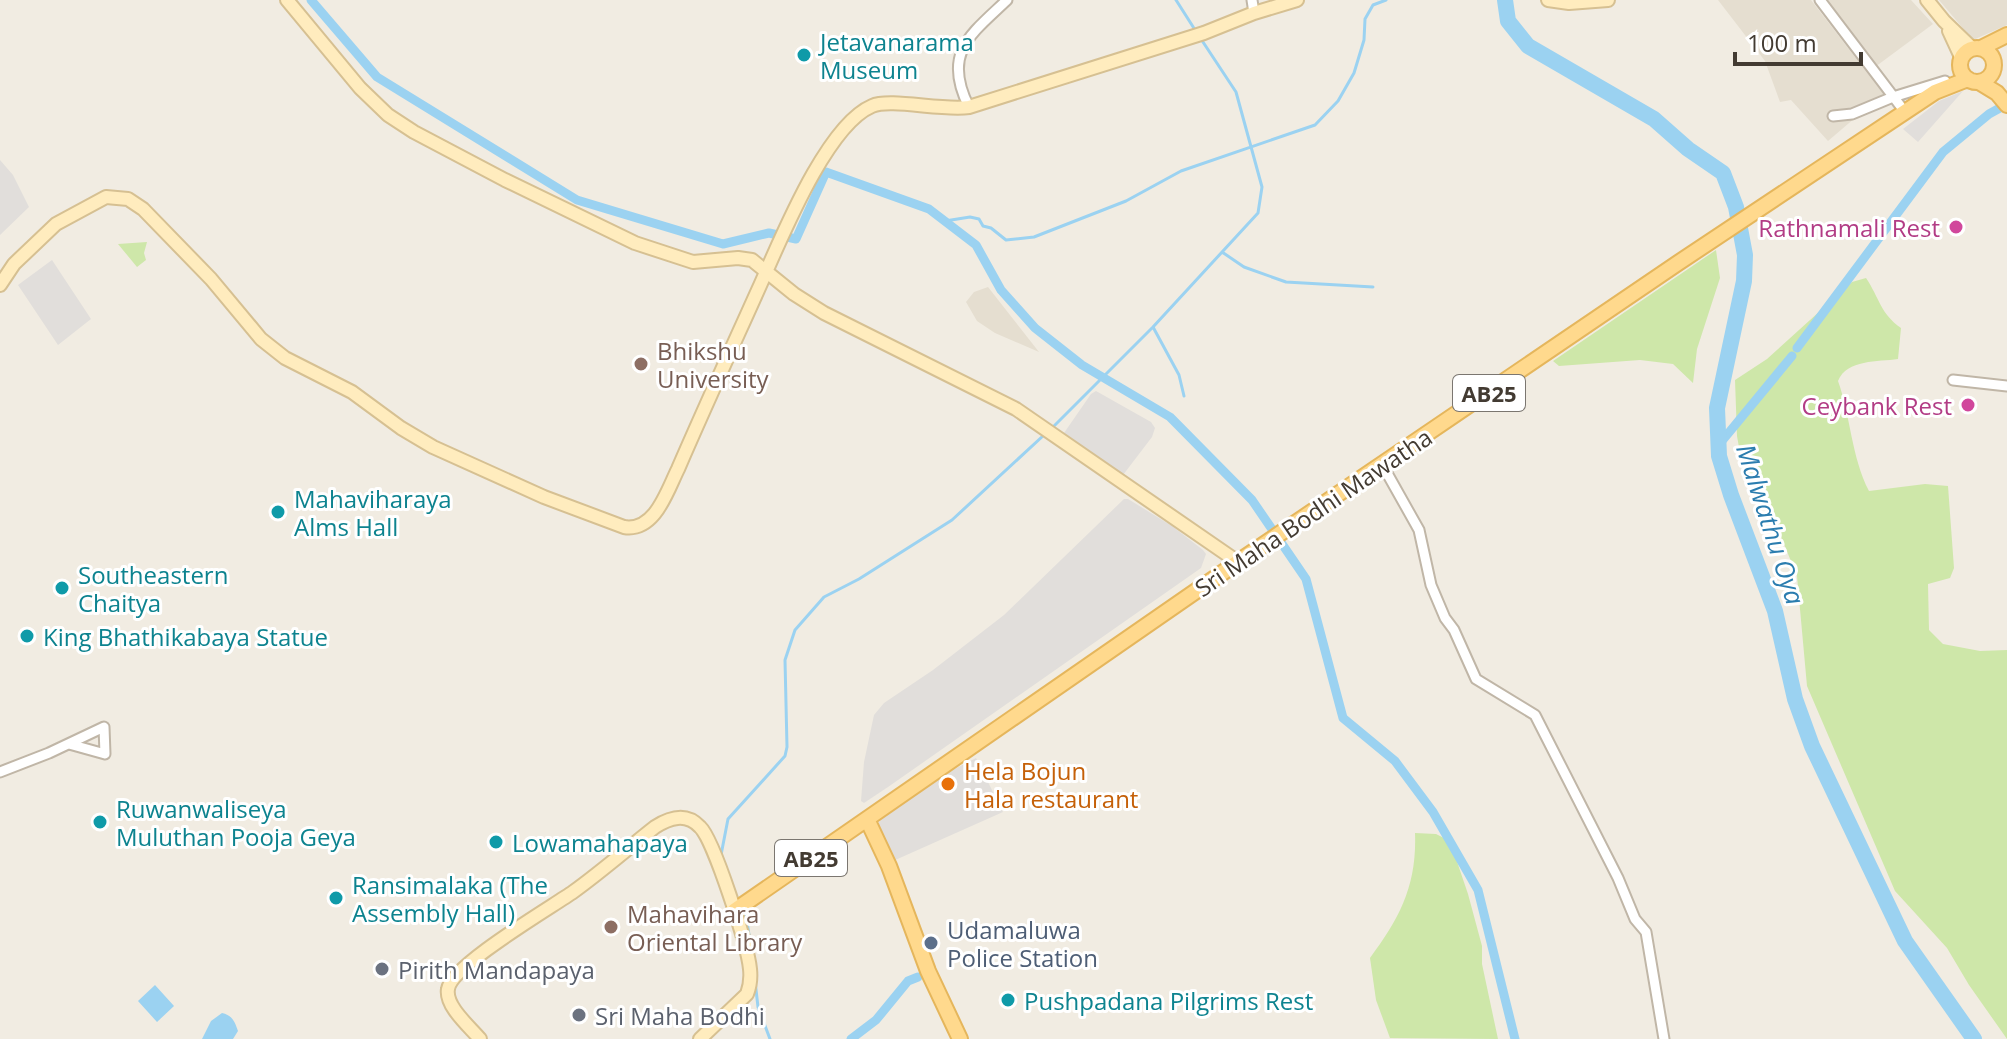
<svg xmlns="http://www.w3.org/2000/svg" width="2007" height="1039" viewBox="0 0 2007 1039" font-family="'Open Sans',sans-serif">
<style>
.residential{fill:#e5ded0}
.green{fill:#cee7a9}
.parking{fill:#e1dedb}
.water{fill:#9bd2f1}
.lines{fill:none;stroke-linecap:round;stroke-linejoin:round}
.stream{stroke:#9bd2f1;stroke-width:3}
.canal{stroke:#9bd2f1;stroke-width:9}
.river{stroke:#9bd2f1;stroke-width:16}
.street-casing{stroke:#c0b6a7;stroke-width:13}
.secondary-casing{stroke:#d6c092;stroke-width:16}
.primary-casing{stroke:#e5b65c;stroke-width:18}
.street{stroke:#fff;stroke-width:9}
.secondary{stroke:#ffecbe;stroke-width:12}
.primary{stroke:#ffd98d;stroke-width:14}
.culture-dot{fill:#0f9aa8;stroke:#fff;stroke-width:3}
.hotel-dot{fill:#d1479c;stroke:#fff;stroke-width:3}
.education-dot{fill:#8d6e63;stroke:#fff;stroke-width:3}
.food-dot{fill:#e8710a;stroke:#fff;stroke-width:3}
.service-dot{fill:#5c6f8a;stroke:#fff;stroke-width:3}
.worship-dot{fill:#6b7280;stroke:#fff;stroke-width:3}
.labels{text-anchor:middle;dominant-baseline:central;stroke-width:6;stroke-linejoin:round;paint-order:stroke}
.shield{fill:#fff;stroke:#7b7670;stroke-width:2}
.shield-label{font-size:22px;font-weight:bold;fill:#433b32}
.culture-label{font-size:24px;fill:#0d838f;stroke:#fff;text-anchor:start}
.hotel-label{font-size:24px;fill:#b23c85;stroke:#fff;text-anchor:end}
.education-label{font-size:24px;fill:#785e54;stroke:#fff;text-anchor:start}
.street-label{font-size:24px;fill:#433b32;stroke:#fff}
.food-label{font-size:24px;fill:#c56008;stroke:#fff;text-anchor:start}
.service-label{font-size:24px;fill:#4e5e75;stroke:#fff;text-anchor:start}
.worship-label{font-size:24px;fill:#5b616d;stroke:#fff;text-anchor:start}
.water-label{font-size:26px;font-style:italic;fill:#2b7daf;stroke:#fff}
</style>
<rect width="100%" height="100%" fill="#f1ece2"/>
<path class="residential" d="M1718 0H1811L1885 96 1876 100 1828 141 1791 100 1780 102 1765 61Z
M1825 0H1911L1933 24 1875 67Z
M1939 0H2007V25L1973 40Z
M988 287 1039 352 995 333 977 321 966 302 974 292Z"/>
<path class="green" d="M147 242 144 253 146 260 137 267 118 244Z
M1716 250 1720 278 1697 349 1693 383 1673 364 1640 360 1559 366 1553 361Z
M1866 278C1880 299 1880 313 1901 328L1898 359C1878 362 1847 359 1838 381 1851 417 1851 456 1869 491L1925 484 1948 486 1954 568 1950 578 1928 584 1929 630 1943 644 1980 651 2007 650V1039L1969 985 1947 948 1895 891 1807 686 1797 576 1775 522 1743 470 1737 436 1735 380 1767 359 1852 282Z
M1415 833 1436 834 1450 841 1468 894 1482 946V964L1498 1039 1390 1038 1376 1000 1370 958C1400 918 1417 885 1415 833Z"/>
<path class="parking" d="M1963 91 1918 142 1903 129 1939 101Z
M0 160 13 175 29 207 0 235Z
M52 260 91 319 58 345 18 285Z
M1096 391 1151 422 1155 428 1152 437 1123 475 1064 433 1091 394Z
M1124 499H1128L1172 526 1203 550 1206 554 1201 568 888 787 864 803 861 801 864 762 874 715 884 703 933 670 1004 615Z
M976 758 1003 812 893 861 877 826 883 815 945 774Z"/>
<path class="water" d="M155 985 174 1006 157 1022 138 1001Z
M222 1013C232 1015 235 1022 238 1031L233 1039H202L211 1021Z"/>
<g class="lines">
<path class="stream" d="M1176 0 1197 33
M945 221 970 217 979 219 983 226 991 228 1006 240 1034 237 1126 201 1181 171 1315 125 1338 101 1354 73 1364 40 1365 19 1373 5 1386 0
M1222 252 1244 267 1286 282 1373 287
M1153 327 1179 375 1184 396
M1050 430 1153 327 1258 213 1262 187 1236 92 1201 39
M721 855 728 819 785 756 787 747 785 660 795 630 824 597 859 579 952 520 1044 435
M743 911 747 921 750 942
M755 981 758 1007 770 1039"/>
<path class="canal" d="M311 0 377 77 577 200 723 244 769 233 796 239 826 172 929 209 976 245 1001 290 1035 328 1082 365 1170 417 1252 500 1306 579 1343 718 1395 761 1433 812 1478 890 1515 1039
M1797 348 1943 152 1989 114 2007 104
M1717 447 1792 356
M851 1039 876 1020 908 981 918 977"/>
<path class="river" d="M1505 0 1508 21 1528 46 1654 119 1688 149 1723 173 1736 207 1745 255 1744 281 1717 408 1719 456 1731 495 1775 611 1795 699 1812 746 1905 941 1974 1039"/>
<defs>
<path id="street" d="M1252 0 1254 13
M1820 0 1905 112
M969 107C942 53 970 35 1007 0
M1833 116 1852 114 1893 97 1945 81
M1953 380 2007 386
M1383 466 1419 530 1431 585 1445 618 1454 630 1476 679 1535 715 1618 878 1635 919 1646 932 1664 1039
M0 772 49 753 104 727 105 754 69 744"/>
<path id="secondary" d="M287 0 360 88 388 115 414 132 505 180 635 243 693 262 738 258 752 260 794 294 824 313 1016 409 1238 562
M1548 0 1569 3 1608 0
M1927 0 1944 21 1972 48
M1949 31 1961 57
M0 285 14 264 56 224 106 197 128 199 143 209 211 279 261 339 285 358 352 392 401 428 433 447 544 497 624 527C655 532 667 491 678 469 704 409 731 350 758 290 779 244 825 126 872 106 890 98 942 111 969 107L1204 33 1254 13 1297 0
M480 1039C469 1026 445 1006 448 989 451 966 550 908 573 892 601 872 627 849 655 827 669 818 686 812 700 827 714 840 748 947 750 969 751 978 750 986 747 994L700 1039"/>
<path id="primary" d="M1960 65a17 17 0 1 1 34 0a17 17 0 1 1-34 0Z
M1981 48 2007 35
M1979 82 1997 93 2007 105
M867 819 889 866 928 971 960 1039
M734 911 1238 562 1678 263 1935 92 1968 79"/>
</defs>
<use href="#street" class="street-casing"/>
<use href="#secondary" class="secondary-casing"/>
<use href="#primary" class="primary-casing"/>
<use href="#street" class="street"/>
<use href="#secondary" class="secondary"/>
<use href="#primary" class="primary"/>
</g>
<g class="culture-dot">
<circle cx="804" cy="55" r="8"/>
<circle cx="278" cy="512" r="8"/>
<circle cx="62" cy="588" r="8"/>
<circle cx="27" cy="636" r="8"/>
<circle cx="100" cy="822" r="8"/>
<circle cx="496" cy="842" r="8"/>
<circle cx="336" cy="898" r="8"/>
<circle cx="1008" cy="1000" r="8"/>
</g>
<g class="hotel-dot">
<circle cx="1956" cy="227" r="8"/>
<circle cx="1968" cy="405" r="8"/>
</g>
<g class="education-dot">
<circle cx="641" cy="364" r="8"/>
<circle cx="611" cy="927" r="8"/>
</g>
<circle class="food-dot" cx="948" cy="784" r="8"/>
<circle class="service-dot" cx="931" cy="943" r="8"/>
<g class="worship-dot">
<circle cx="382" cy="969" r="8"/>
<circle cx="579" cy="1015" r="8"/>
</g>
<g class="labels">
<g class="shield">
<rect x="1453" y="375" width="72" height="36" rx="6"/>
<rect x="775" y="840" width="72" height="36" rx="6"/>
</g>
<g class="shield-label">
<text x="1489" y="393">AB25</text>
<text x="811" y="858">AB25</text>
</g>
<g class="culture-label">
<text x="820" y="41">Jetavanarama<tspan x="820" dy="28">Museum</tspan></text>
<text x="294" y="498">Mahaviharaya<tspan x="294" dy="28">Alms Hall</tspan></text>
<text x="78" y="574">Southeastern<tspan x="78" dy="28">Chaitya</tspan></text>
<text x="43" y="636">King Bhathikabaya Statue</text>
<text x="116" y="808">Ruwanwaliseya<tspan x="116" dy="28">Muluthan Pooja Geya</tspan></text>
<text x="512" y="842">Lowamahapaya</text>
<text x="352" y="884">Ransimalaka (The<tspan x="352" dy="28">Assembly Hall)</tspan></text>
<text x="1024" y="1000">Pushpadana Pilgrims Rest</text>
</g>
<g class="hotel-label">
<text x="1940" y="227">Rathnamali Rest</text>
<text x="1952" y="405">Ceybank Rest</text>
</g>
<g class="education-label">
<text x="657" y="350">Bhikshu<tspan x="657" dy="28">University</tspan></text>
<text x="627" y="913">Mahavihara<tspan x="627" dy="28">Oriental Library</tspan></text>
</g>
<g class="street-label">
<text transform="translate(1313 512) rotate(-34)">Sri Maha Bodhi Mawatha</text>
</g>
<g class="food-label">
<text x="964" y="770">Hela Bojun<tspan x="964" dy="28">Hala restaurant</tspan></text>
</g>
<g class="service-label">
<text x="947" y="929">Udamaluwa<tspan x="947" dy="28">Police Station</tspan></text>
</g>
<g class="worship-label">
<text x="398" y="969">Pirith Mandapaya</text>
<text x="595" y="1015">Sri Maha Bodhi</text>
</g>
<g class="water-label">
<text transform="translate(1771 524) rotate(72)">Malwathu Oya</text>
</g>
</g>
<path d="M1735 52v12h126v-12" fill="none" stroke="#433b32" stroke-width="4"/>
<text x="1747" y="52" font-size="24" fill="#433b32" stroke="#ffffff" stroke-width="6" paint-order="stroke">100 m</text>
</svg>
